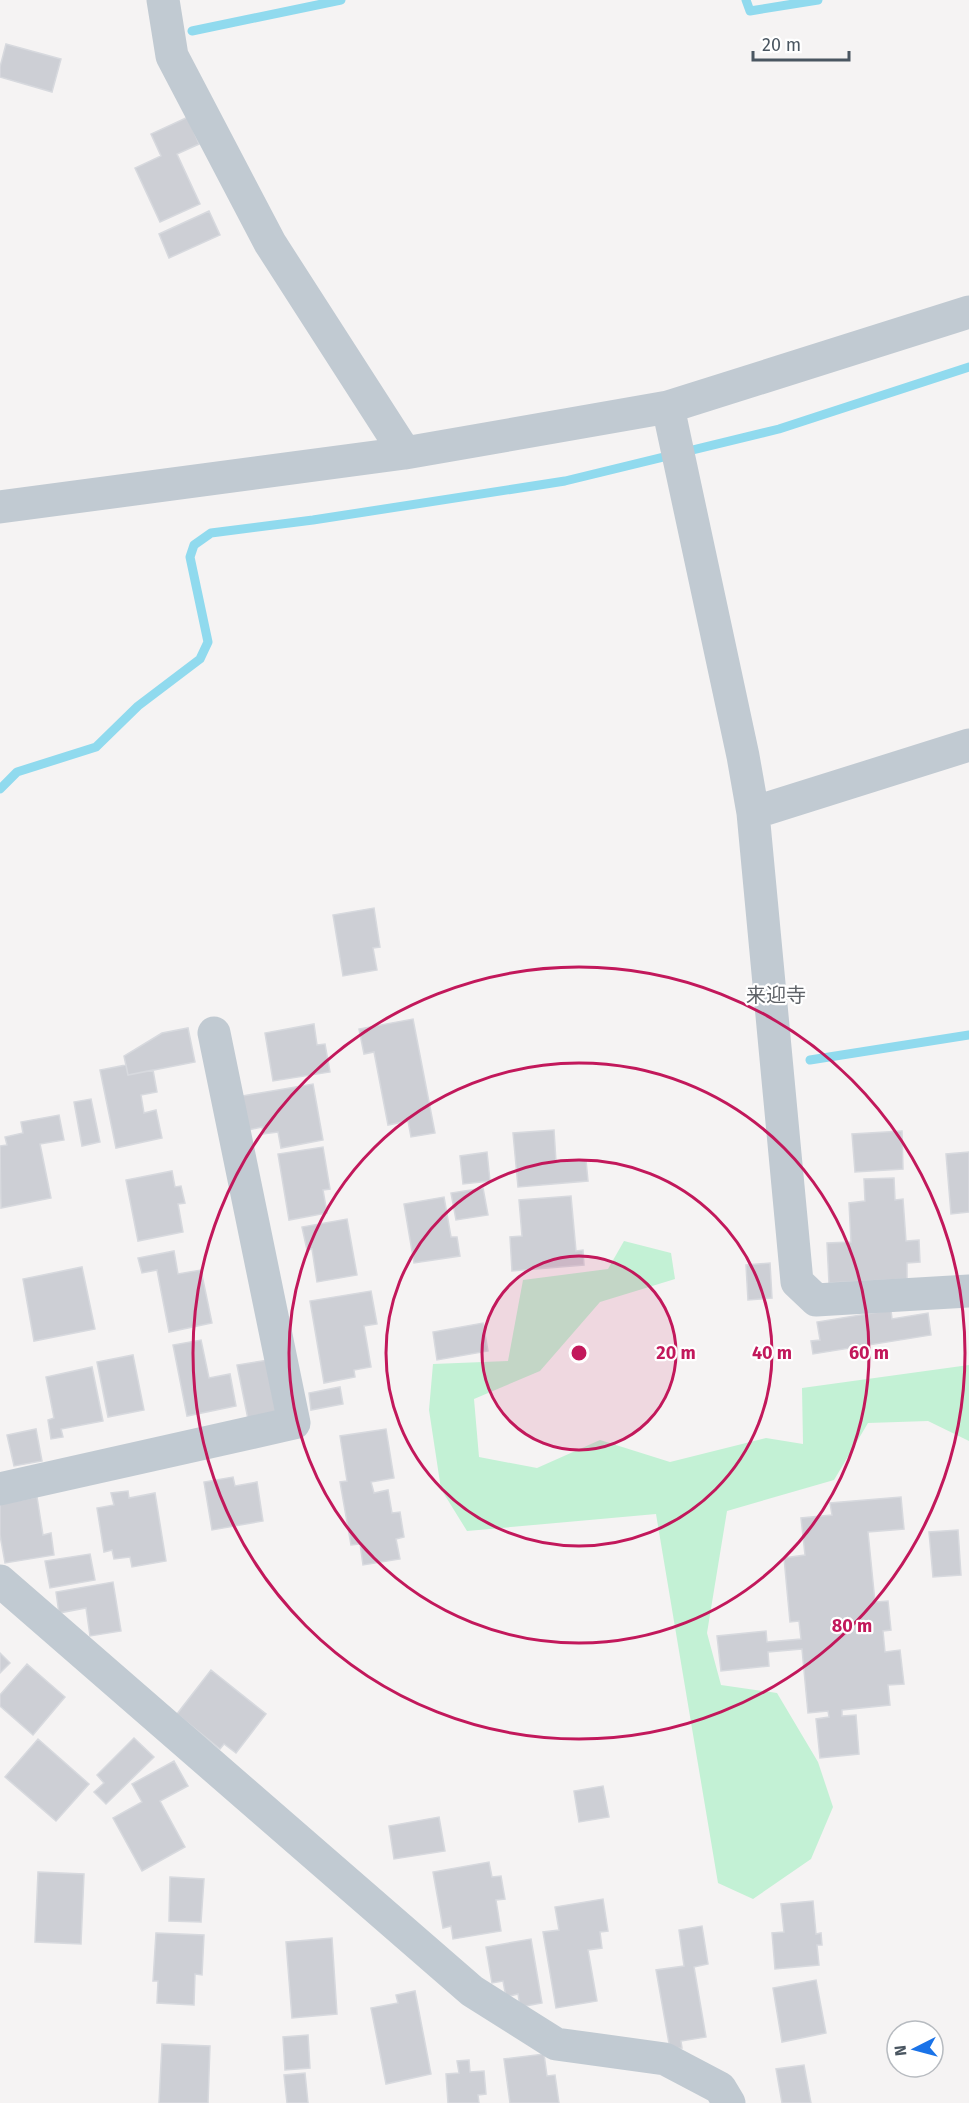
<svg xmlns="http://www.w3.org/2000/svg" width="969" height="2103" viewBox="0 0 969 2103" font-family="'Fira Sans','Noto Sans JP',sans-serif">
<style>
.green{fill:#c3f1d5}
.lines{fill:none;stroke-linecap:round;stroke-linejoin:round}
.stream{stroke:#90daee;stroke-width:9}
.building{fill:#cdcfd5;stroke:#d7d9de;stroke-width:1.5}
.minor{stroke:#c1cad2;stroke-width:33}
.ring{fill:none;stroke:#c2185b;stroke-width:3}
.labels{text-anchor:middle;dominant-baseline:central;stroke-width:4.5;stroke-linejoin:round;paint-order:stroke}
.neighbourhood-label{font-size:20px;fill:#5f6368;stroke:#fff}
.centre{fill:#c2185b;stroke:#fff;stroke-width:3}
.ring-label{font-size:18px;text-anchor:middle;font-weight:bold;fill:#c2185b;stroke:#fff;stroke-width:4.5;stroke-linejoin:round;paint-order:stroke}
</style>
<rect width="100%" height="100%" fill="#f5f3f3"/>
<path class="green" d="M624 1241 671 1253 675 1279 600 1302 540 1371 474 1399 479 1457 537 1468 600 1440 670 1462 766 1438 803 1444 802 1388 969 1365V1441L928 1421 868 1423 834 1480 727 1511 707 1633 721 1685 777 1693 818 1762 833 1807 811 1859 753 1899 718 1883 656 1514 467 1531 441 1489 429 1410 433 1364 508 1361 523 1280 608 1269Z"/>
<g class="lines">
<path class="stream" d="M746 0 750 11 818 0
M192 31 341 0
M0 789 17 772 96 747 138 706 200 659 208 642 190 557 194 545 211 533 313 520 565 481 779 429 969 367
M810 1060 969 1035"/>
</g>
<path class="building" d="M6 44 61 59 52 92 0 77V67Z
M188 117 199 144 177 154 200 204 160 222 135 168 161 156 151 134Z
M209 211 220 235 169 258 159 234Z
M374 908 380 947 373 948 377 970 343 976 333 915Z
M413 1019 435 1133 411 1137 408 1121 388 1125 374 1052 364 1054 359 1029Z
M314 1024 317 1045 325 1044 330 1072 273 1081 265 1033Z
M188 1028 195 1062 128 1075 124 1056 162 1033Z
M126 1065 128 1075 153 1070 157 1092 141 1095 144 1113 156 1110 162 1138 116 1148 100 1070Z
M313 1084 323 1140 281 1148 278 1132 263 1134 262 1127 248 1130 242 1096Z
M91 1099 100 1142 82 1146 74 1102Z
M59 1115 64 1140 40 1144 51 1198 1 1208 0 1146 7 1145 5 1137 23 1133 21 1122Z
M554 1130 556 1162 586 1160 588 1181 518 1187 513 1133Z
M902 1131 903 1169 855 1172 852 1134Z
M323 1147 330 1189 323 1190 327 1213 289 1220 278 1154Z
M487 1152 490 1181 463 1184 460 1156Z
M969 1152V1212L951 1214 946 1154Z
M172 1171 175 1187 181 1186 185 1203 178 1204 183 1232 138 1241 126 1180Z
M894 1178 895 1200 903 1199 906 1241 919 1240 920 1262 907 1263V1279L829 1283 827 1243 851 1242 849 1203 865 1201 864 1179Z
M483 1188 488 1215 456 1220 451 1193Z
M571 1196 576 1251 583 1250 584 1265 512 1271 510 1237 522 1236 519 1200Z
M444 1197 451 1237H457L460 1256 414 1263 404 1204Z
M347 1219 357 1275 317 1282 312 1249 307 1250 302 1227Z
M174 1251 178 1274 201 1270 212 1323 169 1332 157 1270 142 1273 138 1258Z
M770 1263 772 1298 748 1300 746 1265Z
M82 1267 95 1329 34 1341 23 1279Z
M371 1291 377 1324 364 1326 371 1367 354 1370 355 1377 324 1383 310 1301Z
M891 1310 892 1319 928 1313 931 1335 813 1354 811 1341 820 1340 817 1322Z
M483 1323 488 1351 437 1360 433 1332Z
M201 1340 209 1378 230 1374 236 1406 187 1416 173 1345Z
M133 1355 144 1410 108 1417 97 1362Z
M268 1360 278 1413 248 1419 237 1365Z
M92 1367 103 1421 61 1429 63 1437 51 1439 48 1420 54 1418 46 1377Z
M340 1387 343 1404 311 1410 309 1393Z
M36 1429 42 1461 14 1466 7 1435Z
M386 1429 394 1478 371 1482 374 1493 388 1490 392 1513 400 1512 404 1537 396 1539 400 1559 363 1565 360 1544 351 1545 340 1482 347 1481 340 1436Z
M233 1477 235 1486 257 1482 263 1521 212 1530 204 1482Z
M128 1491 129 1498 155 1493 166 1561 132 1567 130 1557 114 1559 112 1550 104 1552 97 1508 114 1505 111 1493Z
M37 1497 43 1535 51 1533 54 1555 5 1563 0 1535V1504Z
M901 1497 904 1529 868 1532 875 1602 888 1601 891 1630 883 1631 885 1652 900 1650 904 1684 888 1685 890 1705 842 1710V1716L856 1715 859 1754 820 1758 816 1719 829 1717 828 1711 808 1713 802 1649 768 1652 769 1666 721 1671 717 1636 766 1631 767 1642 801 1639 799 1621 790 1622 784 1558 805 1555 801 1518 832 1515 830 1503Z
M958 1530 961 1575 933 1577 929 1532Z
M90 1554 95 1580 50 1588 45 1561Z
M113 1582 121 1631 90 1636 86 1608 59 1613 56 1592Z
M0 1653 10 1663 0 1673Z
M27 1664 65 1697 33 1735 0 1706V1695Z
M211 1670 266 1714 236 1753 224 1744 220 1749 177 1714Z
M134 1738 154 1757 106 1804 94 1792 104 1783 97 1775Z
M38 1739 89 1784 56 1821 5 1777Z
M174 1761 188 1786 160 1801 185 1847 142 1871 113 1818 142 1802 132 1784Z
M603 1786 609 1817 579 1822 574 1791Z
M439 1817 445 1851 394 1859 389 1826Z
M489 1862 492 1877 501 1876 505 1899 496 1900 501 1931 453 1939 451 1926 443 1928 433 1872Z
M38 1872 84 1874 81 1944 35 1942Z
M170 1877 204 1879 201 1922 169 1921Z
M603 1899 608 1931 600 1932 602 1948 588 1950 597 2001 556 2008 543 1932 559 1930 555 1907Z
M813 1901 816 1934 821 1933 822 1945H817L819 1965 775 1969 772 1933 784 1932 781 1904Z
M702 1926 708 1964 694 1967 706 2037 681 2041 682 2048 670 2049 656 1970 684 1966 679 1930Z
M156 1933 204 1935 202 1975 195 1974 194 2005 157 2003 158 1981H153Z
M332 1938 337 2014 292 2018 286 1942Z
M531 1939 542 2003 520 2007 518 1994 506 1997 503 1981 492 1983 486 1947Z
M816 1980 826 2033 782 2042 773 1988Z
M415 1991 431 2074 386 2084 371 2008 398 2003 396 1995Z
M308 2035 310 2068 285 2070 283 2037Z
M162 2044 210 2046 208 2103H159Z
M544 2054 547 2076 555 2075 559 2103H510L504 2059Z
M469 2060 470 2072 484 2071 486 2094 478 2095 479 2103H448L446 2074 459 2073 457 2061Z
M804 2065 811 2103H782L776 2069Z
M305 2073 308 2103H287L284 2075Z"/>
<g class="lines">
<path class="minor" d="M163 0 172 56 270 243 405 453
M668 407 743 756 753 813 797 1282 816 1300 969 1291
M0 507 405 453 668 407 969 312
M753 813 969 745
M0 1489 294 1423 214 1033
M0 1581 472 1991 556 2044 665 2059 720 2088 729 2103"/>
</g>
<circle cx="579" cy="1353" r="97" fill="#c2185b" fill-opacity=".12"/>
<g class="ring">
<circle cx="579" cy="1353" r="97"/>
<circle cx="579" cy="1353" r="193"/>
<circle cx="579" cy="1353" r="290"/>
<circle cx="579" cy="1353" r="386"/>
</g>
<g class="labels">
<g class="neighbourhood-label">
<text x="776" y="995">来迎寺</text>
</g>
</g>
<circle cx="579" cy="1353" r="9" class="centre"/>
<g class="ring-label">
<text x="676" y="1359">20 m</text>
<text x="772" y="1359">40 m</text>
<text x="869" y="1359">60 m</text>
<text x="852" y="1632">80 m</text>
</g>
<g transform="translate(915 2049) rotate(264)"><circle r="28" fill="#ffffff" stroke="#b7bbc0" stroke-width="1.5"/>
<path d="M0-4.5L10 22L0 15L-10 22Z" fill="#1a73e8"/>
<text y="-9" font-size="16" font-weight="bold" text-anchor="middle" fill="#4a5661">N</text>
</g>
<path d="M753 51v9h96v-9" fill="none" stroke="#4a5661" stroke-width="3"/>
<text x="762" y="51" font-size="18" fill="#4a5661" stroke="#ffffff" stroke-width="4.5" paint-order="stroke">20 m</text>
</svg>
